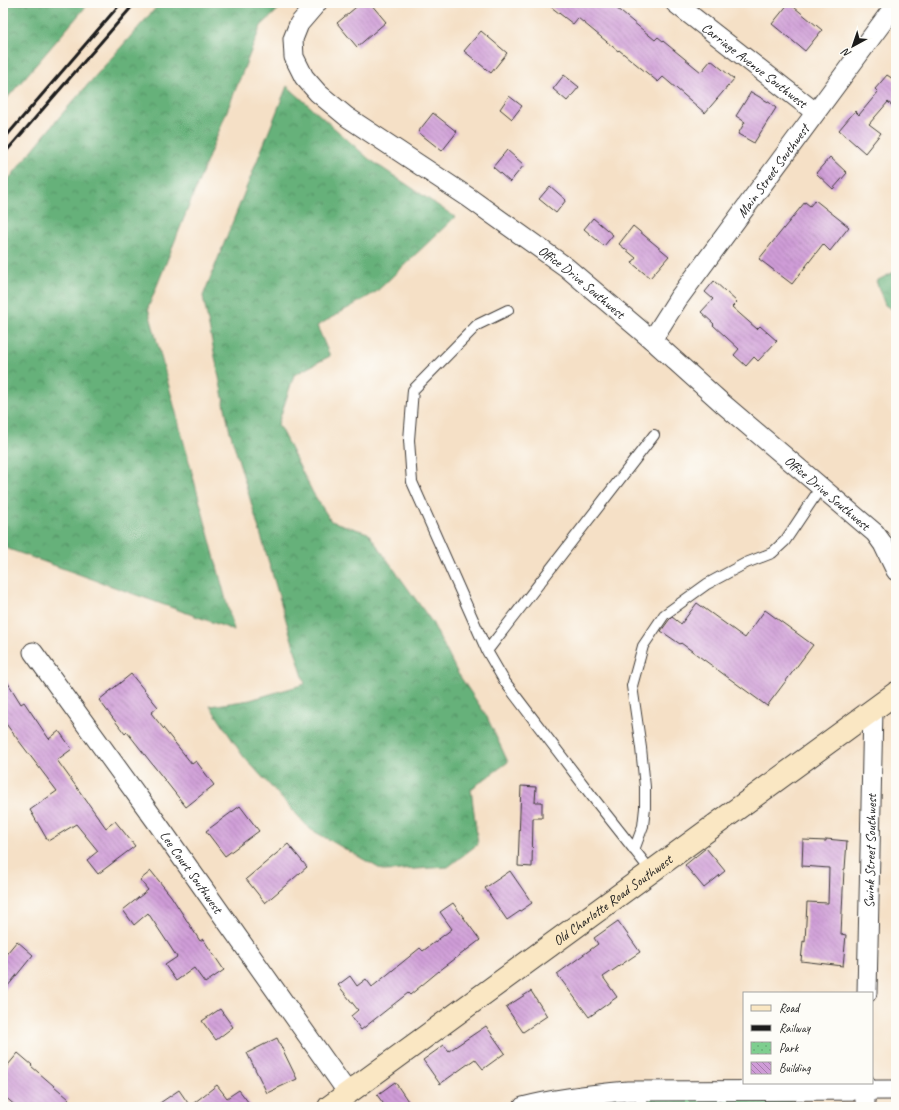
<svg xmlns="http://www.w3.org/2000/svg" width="899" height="1110" viewBox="0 0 899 1110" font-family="Caveat,sans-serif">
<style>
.forest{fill:url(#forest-crowns);stroke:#41664b}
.park{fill:url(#park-dots);stroke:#4d7556}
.building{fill:url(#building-back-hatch)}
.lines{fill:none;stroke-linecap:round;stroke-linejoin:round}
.lane-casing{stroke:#3d3936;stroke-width:12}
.street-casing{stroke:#3d3936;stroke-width:21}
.secondary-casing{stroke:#3d3936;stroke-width:24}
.lane{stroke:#fff;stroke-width:10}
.street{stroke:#fff;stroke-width:19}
.secondary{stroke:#fae7c3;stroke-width:22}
.rail{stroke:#1c1c1c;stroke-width:3}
.labels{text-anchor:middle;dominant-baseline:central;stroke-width:3;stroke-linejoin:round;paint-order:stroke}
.street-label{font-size:14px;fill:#1c1c1c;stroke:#fdfcf7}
</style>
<defs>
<pattern id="forest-crowns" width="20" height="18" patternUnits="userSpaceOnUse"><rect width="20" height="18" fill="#66b17a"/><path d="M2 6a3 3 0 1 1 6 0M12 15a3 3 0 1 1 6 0" fill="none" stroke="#538f63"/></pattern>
<pattern id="park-dots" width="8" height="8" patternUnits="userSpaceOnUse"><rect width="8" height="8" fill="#7ece8f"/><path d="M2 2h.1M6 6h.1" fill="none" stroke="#6cb07b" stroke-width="1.8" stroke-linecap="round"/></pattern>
<pattern id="building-back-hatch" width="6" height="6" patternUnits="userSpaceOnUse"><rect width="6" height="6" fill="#cf9cd7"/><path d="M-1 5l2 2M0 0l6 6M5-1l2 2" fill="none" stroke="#a77eae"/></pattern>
</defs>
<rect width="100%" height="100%" fill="#fdfcf7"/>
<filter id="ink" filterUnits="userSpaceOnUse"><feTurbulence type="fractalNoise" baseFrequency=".025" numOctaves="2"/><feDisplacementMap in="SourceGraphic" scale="8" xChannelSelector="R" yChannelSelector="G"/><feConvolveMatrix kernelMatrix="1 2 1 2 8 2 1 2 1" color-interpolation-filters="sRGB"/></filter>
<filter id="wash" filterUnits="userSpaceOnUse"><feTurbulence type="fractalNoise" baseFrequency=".012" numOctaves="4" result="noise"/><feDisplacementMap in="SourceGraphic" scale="16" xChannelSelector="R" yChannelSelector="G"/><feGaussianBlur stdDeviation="0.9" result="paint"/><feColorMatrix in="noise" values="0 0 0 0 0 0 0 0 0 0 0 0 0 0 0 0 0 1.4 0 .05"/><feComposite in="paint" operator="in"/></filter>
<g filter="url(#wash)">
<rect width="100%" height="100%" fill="#f5e0c6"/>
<path class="forest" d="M3 3H89L3 103Z
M160 3H285L261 26 148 308 234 630 3 547V186L61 115Z
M287 86 369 159 455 217 376 292 317 326 330 356 294 375 278 424 313 493 331 521 368 533 432 622 457 672 486 715 508 762 471 789 478 844 448 867 384 871 310 829 243 756 210 706 250 700 305 684 229 428 203 296Z
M896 271V312L885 305 876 281Z"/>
<path class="park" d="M641 1091 852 1105V1107H523Z"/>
<g id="blocks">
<path class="building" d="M361 3H370L386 22 357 47 337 23Z
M546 3H610L655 40 658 37 701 72 711 60 734 79 705 113 663 77 658 82 619 50 618 51 578 18 573 24Z
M789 3 822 30 805 51 772 24Z
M481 31 507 53 491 73 464 51Z
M564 75 579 87 567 101 553 89Z
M887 75 896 81V109L888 102 869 124 881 133 865 153 839 130 855 111 859 115 878 92 875 89Z
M751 92 770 103 776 108 754 143 738 134 745 122 736 116Z
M509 96 522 106 512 119 500 109Z
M433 113 457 132 442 151 418 132Z
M507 150 524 165 510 182 493 167Z
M830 157 847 173 833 189 816 173Z
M550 186 566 200 556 213 539 199Z
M815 200 849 227 830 251 823 244 792 284 759 259 805 202 810 206Z
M593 218 613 235 604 246 584 229Z
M633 226 669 256 650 278 632 263 636 258 619 244Z
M714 281 737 302 732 307 757 329 760 326 777 341 758 361 754 357 746 366 734 355 739 349 713 325 714 324 701 312 713 299 705 292Z
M697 603 745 638 765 610 813 645 767 706 681 643 680 644 661 631 669 620 672 617 681 624Z
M131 674 158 707 151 713 192 764 196 761 214 785 186 807 127 732 125 734 99 700Z
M3 675 21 704 24 702 49 739 59 731 72 749 57 760 106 828 115 821 135 846 98 874 87 860 98 851 76 824 48 841 30 810 57 791 3 720Z
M521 786 536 787 535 802H542V818H533L532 867 518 866Z
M240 806 259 831 225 856 206 831Z
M826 839 847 841 845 869H844L841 934 846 935 843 966 801 961 803 941 805 942 807 902 828 903 829 868 802 866 803 840 826 841Z
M288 844 307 867 265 903 246 879Z
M706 848 725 871 704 888 685 865Z
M151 871 171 896 200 941 203 939 224 970 205 983 194 968 176 981 165 965 177 957 148 913 134 925 123 910 148 890 140 880Z
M510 871 532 903 507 920 485 888Z
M453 903 480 940 439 971 410 995 408 993 361 1030 351 1016 358 1010 338 985 350 976 357 986 366 979 372 987 420 948 423 951 452 929 440 912Z
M618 921 640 952 603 977 617 997 589 1017 557 974 598 944 594 938Z
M17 941 33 955 3 992V958Z
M531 991 547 1016 523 1032 506 1007Z
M220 1009 233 1027 216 1040 202 1021Z
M486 1026 505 1053 483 1069 475 1059 440 1084 423 1060 444 1045 449 1051Z
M277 1038 297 1079 267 1093 247 1053Z
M18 1053 32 1065 31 1066 69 1099 63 1107H17L3 1095V1071Z
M395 1082 412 1107H386L377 1095Z
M217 1085 227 1098 239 1090 252 1107H154L179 1090 190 1106Z"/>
</g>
</g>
<g filter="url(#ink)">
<use href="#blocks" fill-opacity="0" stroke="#3d3936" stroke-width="1"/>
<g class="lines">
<defs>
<path id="lane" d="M508 310 477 325 413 390 409 440 412 482 487 651 505 682 591 795 651 871
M487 651 654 435
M634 850 643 826 645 808V787L641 748 632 686 643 646 664 615 682 602 707 584 746 563 772 553 785 541 821 487
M641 1107V1091"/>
<g id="street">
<path id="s1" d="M317 3 299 24 293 39 294 57 304 77 318 93 347 117 468 197 566 267 652 340 722 403 875 533 883 544 896 571"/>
<path id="s2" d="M675 3 815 112"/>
<path id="s3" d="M652 340 678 299 896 4"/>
<path id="s4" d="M33 652 155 820 348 1093"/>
<path id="s5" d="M867 993 873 709"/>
<path d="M523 1107C557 1098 593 1094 628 1091L896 1090"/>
<path d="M865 1107V1083"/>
</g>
<g id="secondary">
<path id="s6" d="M329 1107 896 693"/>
</g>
</defs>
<use href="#lane" class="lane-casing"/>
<use href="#street" class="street-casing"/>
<use href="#secondary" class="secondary-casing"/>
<use href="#lane" class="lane"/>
<use href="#street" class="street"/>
<use href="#secondary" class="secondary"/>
<path class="rail" d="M3 140 121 3
M3 155 135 3"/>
</g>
</g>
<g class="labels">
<g class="street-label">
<text stroke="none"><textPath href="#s2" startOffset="101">Carriage Avenue Southwest</textPath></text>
<text stroke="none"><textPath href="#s3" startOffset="208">Main Street Southwest</textPath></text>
<text stroke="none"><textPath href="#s1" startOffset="430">Office Drive Southwest</textPath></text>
<text stroke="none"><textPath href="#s1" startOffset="754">Office Drive Southwest</textPath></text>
<text stroke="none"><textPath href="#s5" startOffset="142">Swink Street Southwest</textPath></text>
<text stroke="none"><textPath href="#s4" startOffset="271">Lee Court Southwest</textPath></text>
<text stroke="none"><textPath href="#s6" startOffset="351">Old Charlotte Road Southwest</textPath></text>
</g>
</g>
<rect width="899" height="1110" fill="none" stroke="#fdfcf7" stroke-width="16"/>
<rect x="743" y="992" width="130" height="92" fill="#fdfcf7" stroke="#a3a29f"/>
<rect x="751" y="1005" width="20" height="6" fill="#fae7c3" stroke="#a3a29f"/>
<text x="779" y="1012" font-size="12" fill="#1c1c1c">Road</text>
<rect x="751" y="1025" width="20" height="6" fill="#1c1c1c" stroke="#a3a29f"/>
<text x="779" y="1032" font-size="12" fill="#1c1c1c">Railway</text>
<rect x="751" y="1042" width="20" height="12" fill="url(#park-dots)" stroke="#a3a29f"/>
<text x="779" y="1052" font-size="12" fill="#1c1c1c">Park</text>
<rect x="751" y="1062" width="20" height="12" fill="url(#building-back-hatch)" stroke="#a3a29f"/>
<text x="779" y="1072" font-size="12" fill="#1c1c1c">Building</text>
<g transform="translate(853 46) rotate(220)" stroke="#fdfcf7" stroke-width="3" paint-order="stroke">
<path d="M0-3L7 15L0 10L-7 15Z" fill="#1c1c1c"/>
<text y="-6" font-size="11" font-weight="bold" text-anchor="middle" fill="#1c1c1c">N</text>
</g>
</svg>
